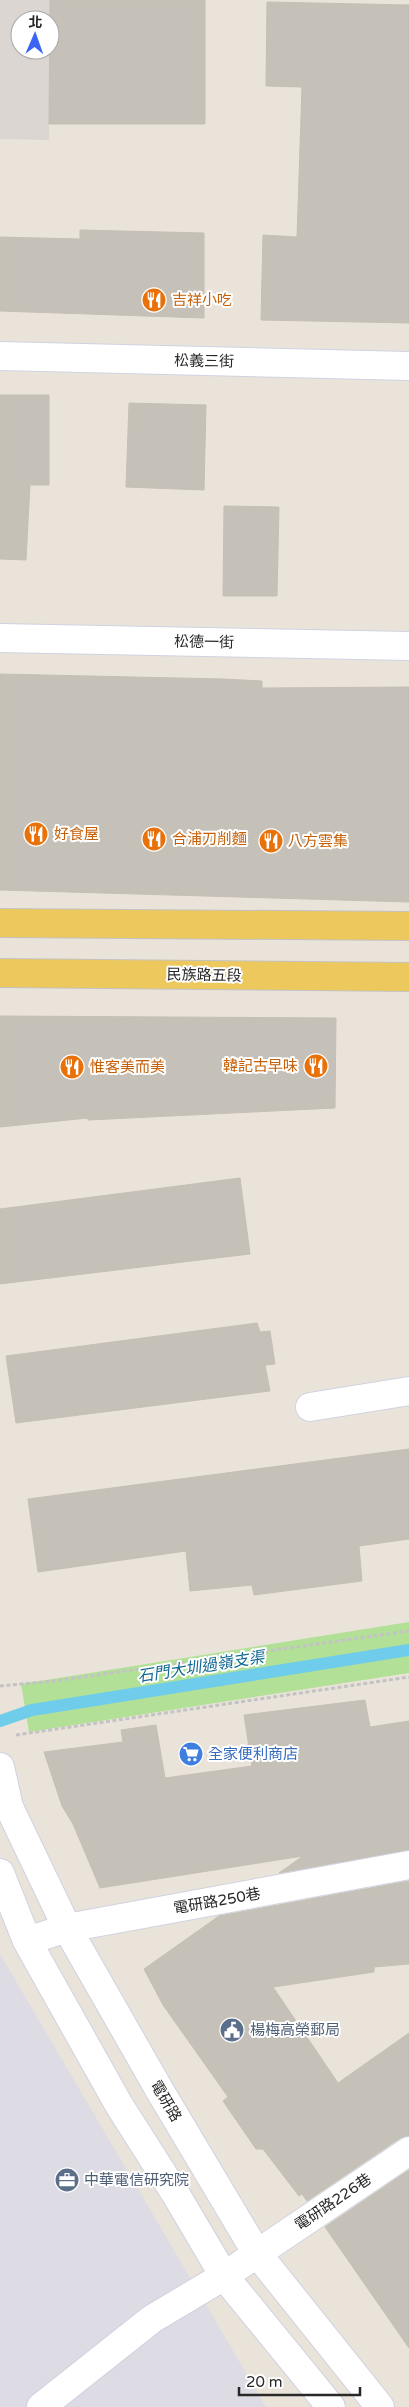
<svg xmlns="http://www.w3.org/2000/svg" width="409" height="2407" viewBox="0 0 409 2407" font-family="'Varela Round','Noto Sans TC',sans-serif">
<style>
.industrial{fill:#dddbe3}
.green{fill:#b2e097}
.plaza{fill:#dbd6d1}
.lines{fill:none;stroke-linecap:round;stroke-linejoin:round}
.stream{stroke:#6fccea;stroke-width:12}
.building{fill:#c5c1b9;stroke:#c5bfb4}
.minor-casing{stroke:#cfd3e1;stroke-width:30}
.major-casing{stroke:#c3c3c3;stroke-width:30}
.path{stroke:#c3c3c3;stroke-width:3;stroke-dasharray:4 2.5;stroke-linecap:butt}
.minor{stroke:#fff;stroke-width:28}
.major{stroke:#ecc85d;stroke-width:28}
.labels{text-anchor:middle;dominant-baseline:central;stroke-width:4;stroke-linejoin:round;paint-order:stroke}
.food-label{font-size:15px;fill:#c56008;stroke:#fff;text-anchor:start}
.street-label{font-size:15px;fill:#282828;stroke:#fff}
.shop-label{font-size:15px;fill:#366cbe;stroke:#fff;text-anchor:start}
.service-label{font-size:15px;fill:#4e5e75;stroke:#fff;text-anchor:start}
.water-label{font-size:16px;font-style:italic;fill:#116993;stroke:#fff}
</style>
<rect width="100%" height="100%" fill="#eae3da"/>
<path class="industrial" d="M0 1954 266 2407H0Z"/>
<path class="green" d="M409 1622V1673L29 1732 21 1684Z"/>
<path class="plaza" d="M0 0H50V20H20V50H50L49 140 0 139Z"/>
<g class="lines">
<path class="stream" d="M0 1721 32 1710 409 1650"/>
</g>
<path class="building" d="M50 0H205V124H49Z
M267 2 409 5V323L261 320 263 235 297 237 302 87 266 86Z
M80 230 204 233V318L0 311V237L80 239Z
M0 395H49V485H30L26 560 0 559Z
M129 403 206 405 204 490 126 487Z
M224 506 279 507 277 596H223Z
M0 674 223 679 262 681V688L409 687V902L0 890Z
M0 1016 336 1018 335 1108 109 1119 88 1120V1118L0 1127Z
M240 1178 250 1254 0 1284V1209Z
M257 1323 260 1332 270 1331 275 1364 265 1365 270 1391 16 1423 6 1356Z
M409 1449V1539L359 1546 362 1581 254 1595 252 1585 190 1591 186 1551 38 1572 28 1499Z
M365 1700 370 1727 409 1721V1850L279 1873 303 1856 100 1888 73 1824 62 1806 44 1752 123 1742 121 1730 156 1725 165 1778 252 1766 244 1715Z
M409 1881V1964L374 1967V1972L273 1987 338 2083 409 2033V2136L400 2138 307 2201 302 2194 299 2196 263 2149H256L223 2101 228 2097 163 2005 144 1969 219 1916Z
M409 2170V2348L325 2227Z"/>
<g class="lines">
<defs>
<path id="minor" d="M0 356 409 366
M0 638 409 646
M310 1407 409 1391
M0 1767 9 1807 67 1928 160 2091 256 2252 380 2407
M0 1873 27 1941 119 2105 175 2193 224 2276 331 2407
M27 1941 67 1928 409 1865
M41 2407 152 2319 224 2276 409 2151"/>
<path id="major" d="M0 923 409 926
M0 973 409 977"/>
</defs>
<use href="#minor" class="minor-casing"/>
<use href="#major" class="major-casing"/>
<path class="path" d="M0 1686 54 1681 409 1631
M16 1735 409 1677"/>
<use href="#minor" class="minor"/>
<use href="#major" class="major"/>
</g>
<defs>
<symbol id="restaurant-disc" viewBox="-11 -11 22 22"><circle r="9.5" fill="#e8710a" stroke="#fff"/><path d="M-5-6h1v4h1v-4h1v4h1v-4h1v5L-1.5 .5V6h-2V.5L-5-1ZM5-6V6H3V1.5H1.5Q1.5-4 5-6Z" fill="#fff"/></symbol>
<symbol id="supermarket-disc" viewBox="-11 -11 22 22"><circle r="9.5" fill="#3f7fe0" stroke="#fff"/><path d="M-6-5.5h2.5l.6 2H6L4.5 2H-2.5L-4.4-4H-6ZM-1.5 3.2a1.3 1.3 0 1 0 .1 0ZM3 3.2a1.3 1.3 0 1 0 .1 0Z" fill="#fff"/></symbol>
<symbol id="civic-disc" viewBox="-11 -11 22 22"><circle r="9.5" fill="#5c6f8a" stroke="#fff"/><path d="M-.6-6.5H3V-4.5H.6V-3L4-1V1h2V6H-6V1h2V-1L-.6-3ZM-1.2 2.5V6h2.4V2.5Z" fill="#fff"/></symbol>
<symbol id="office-disc" viewBox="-11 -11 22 22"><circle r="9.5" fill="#5c6f8a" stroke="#fff"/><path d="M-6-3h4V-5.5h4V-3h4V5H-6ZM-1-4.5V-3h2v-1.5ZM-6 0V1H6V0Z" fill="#fff"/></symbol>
</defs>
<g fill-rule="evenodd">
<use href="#restaurant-disc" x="140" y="286" width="28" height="28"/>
<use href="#restaurant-disc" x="22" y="820" width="28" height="28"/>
<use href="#restaurant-disc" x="140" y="825" width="28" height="28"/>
<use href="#restaurant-disc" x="257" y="827" width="28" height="28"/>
<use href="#restaurant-disc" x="302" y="1052" width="28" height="28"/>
<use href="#restaurant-disc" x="58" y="1053" width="28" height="28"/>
<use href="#supermarket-disc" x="177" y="1740" width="28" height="28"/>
<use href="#civic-disc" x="218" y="2016" width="28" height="28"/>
<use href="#office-disc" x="53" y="2166" width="28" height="28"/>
</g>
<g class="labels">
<g class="food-label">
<text x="172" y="300">吉祥小吃</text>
<text x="54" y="834">好食屋</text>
<text x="172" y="839">合浦刀削麵</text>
<text x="288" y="841">八方雲集</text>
<text x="298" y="1066" text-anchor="end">韓記古早味</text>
<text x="90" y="1067">惟客美而美</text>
</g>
<g class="street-label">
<text transform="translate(204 361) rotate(1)">松義三街</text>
<text transform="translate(204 642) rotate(1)">松德一街</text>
<text transform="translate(204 975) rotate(1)">民族路五段</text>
<text transform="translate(217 1901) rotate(-10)">電研路250巷</text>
<text transform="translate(166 2101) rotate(59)">電研路</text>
<text transform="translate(333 2202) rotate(-34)">電研路226巷</text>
</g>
<g class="shop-label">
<text x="208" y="1754">全家便利商店</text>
</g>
<g class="service-label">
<text x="250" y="2030">楊梅高榮郵局</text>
<text x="84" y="2180">中華電信研究院</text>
</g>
<g class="water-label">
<text transform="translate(201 1667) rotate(-9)">石門大圳過嶺支渠</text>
</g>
</g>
<g transform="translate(35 35) rotate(2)"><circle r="24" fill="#ffffff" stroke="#a9a9a9"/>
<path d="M0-4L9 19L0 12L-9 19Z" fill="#3d63f4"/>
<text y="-8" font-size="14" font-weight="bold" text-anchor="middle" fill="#282828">北</text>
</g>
<path d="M239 2387v8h121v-8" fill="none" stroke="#282828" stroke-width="2.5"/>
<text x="246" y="2387" font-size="15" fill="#282828" stroke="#ffffff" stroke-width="4" paint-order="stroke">20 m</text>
</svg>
